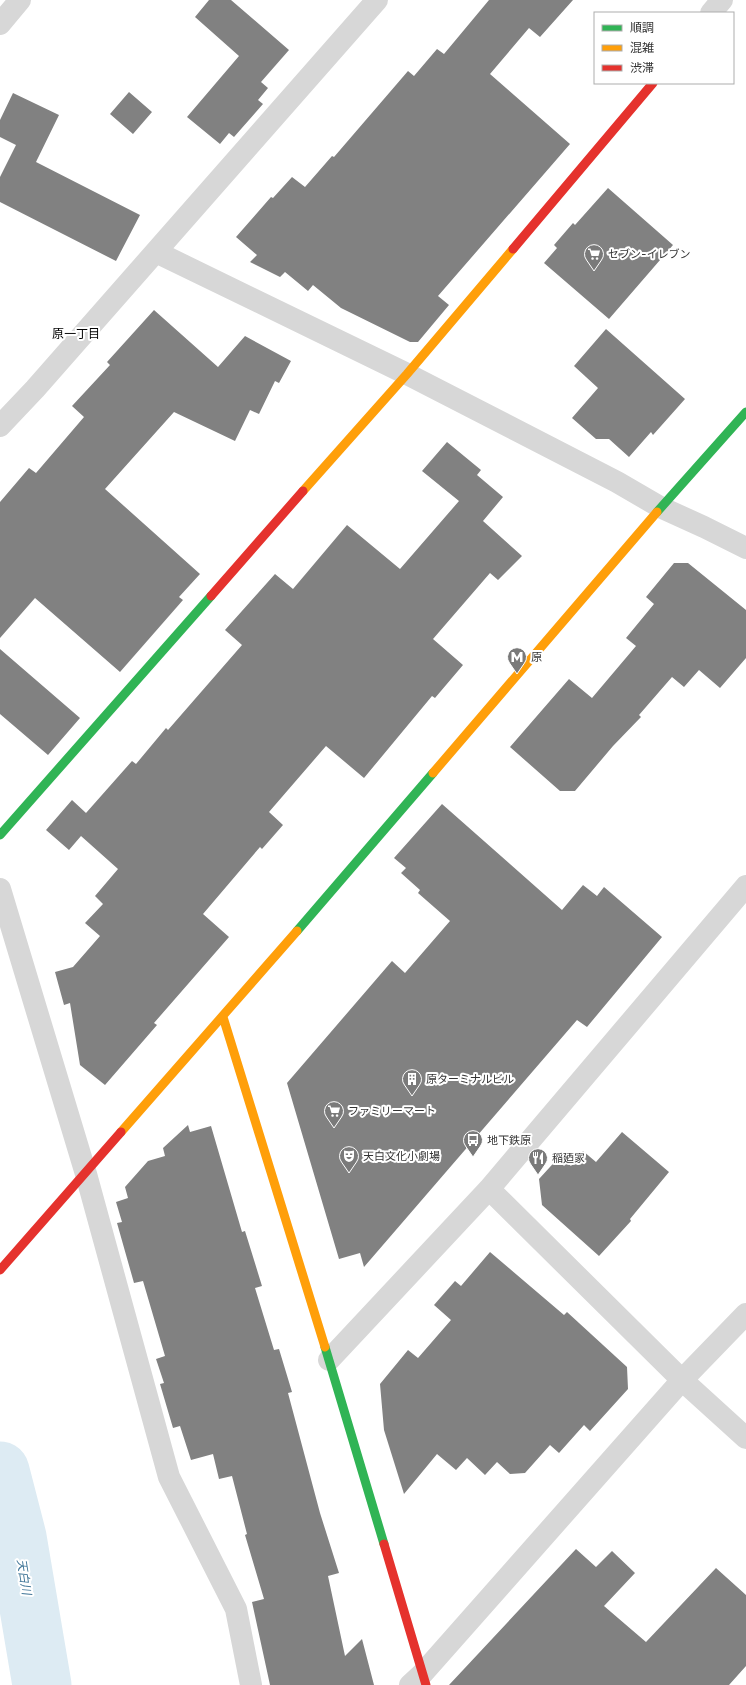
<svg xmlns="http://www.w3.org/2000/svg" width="746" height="1685" viewBox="0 0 746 1685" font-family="'Work Sans','Noto Sans JP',sans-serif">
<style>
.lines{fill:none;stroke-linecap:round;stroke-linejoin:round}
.river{stroke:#ddebf3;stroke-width:59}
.building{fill:#818181}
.street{stroke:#d7d7d7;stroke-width:22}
.fast{stroke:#30b455;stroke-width:9}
.slow{stroke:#ff9f0a;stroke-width:9}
.jam{stroke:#e5322d;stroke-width:9}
.labels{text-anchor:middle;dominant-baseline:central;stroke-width:4;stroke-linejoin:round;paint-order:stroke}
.poi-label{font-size:11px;fill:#333;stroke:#fff;text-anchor:start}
.neighbourhood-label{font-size:12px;fill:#000;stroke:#fff}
.water-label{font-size:12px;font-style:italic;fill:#3f7597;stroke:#fff}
</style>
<rect width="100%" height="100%" fill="#fff"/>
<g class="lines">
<path class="river" d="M0 1471 17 1537 42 1685"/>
</g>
<path class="building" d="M209 0H231L289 50 261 82 268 88 258 100 263 104 234 137 229 133 220 144 187 117 239 56 195 17Z
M489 0H573L540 37 529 28 490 74 570 144 438 296 449 305 418 342H410L341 308 313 285 308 291 285 272 280 277 250 262 257 255 236 237 271 197 273 198 292 177 305 187 332 156 334 157 408 71 414 76 437 49 444 54Z
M129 92 152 112 133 134 110 114Z
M13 93 59 115 36 162 140 215 116 261 0 202V177L16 145 0 137V120Z
M608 188 673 245 609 319 544 263 557 248 554 245 573 223 575 225Z
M154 310 218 367 245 336 291 361 279 383 275 381 259 414 250 410 235 441 174 412 105 489 200 574 179 597 183 600 120 672 35 598 0 638V502L29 468 36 473 84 417 72 406 110 365 107 362Z
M606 329 685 399 653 435 651 432 629 457 609 439H596L572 418 598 388 574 366Z
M447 442 481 470 477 475 503 497 483 521 522 556 498 580 490 573 433 639 463 665 435 698 432 696 364 778 326 746 269 812 283 825 262 849 260 847 203 914 229 937 154 1023 157 1025 105 1085 80 1065 70 1003 64 1005 55 972 73 967 100 936 85 923 103 904 95 896 118 869 81 836 69 850 46 830 72 800 86 813 132 761 136 764 166 728 168 730 242 645 225 630 275 574 293 589 347 525 400 569 459 501 422 471Z
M674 563H688L746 610V658L720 688 699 670 684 687 672 677 639 715 641 717 613 746 575 791H560L510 747 569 679 592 698 636 646 626 638 654 604 646 597Z
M0 649 80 718 48 755 0 714Z
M442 804 562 910 583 885 597 896 604 887 662 937 587 1027 577 1020 364 1267 360 1253 339 1259 287 1083 392 961 405 973 450 921 418 893 420 890 401 873 406 868 394 858Z
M188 1125 190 1132 211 1126 242 1232 245 1231 262 1286 255 1288 274 1350 279 1349 292 1392 288 1393 320 1513 339 1573 328 1576 345 1656 362 1639 374 1685H270L252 1602 264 1599 245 1535 247 1534 232 1476 219 1479 213 1454 191 1460 180 1426 173 1428 160 1384 164 1383 156 1359 165 1356 143 1281 134 1283 117 1223 122 1222 116 1202 128 1198 125 1187 148 1161 165 1156 163 1148Z
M622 1132 669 1172 630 1219 631 1221 599 1256 542 1205 539 1179 560 1156 571 1166 583 1151 596 1162Z
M490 1252 564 1315 567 1312 627 1367 628 1389 590 1431 584 1425 559 1453 550 1445 525 1473 510 1474 497 1462 485 1475 467 1458 456 1470 437 1454 404 1494 384 1430 380 1384 408 1350 418 1358 451 1320 434 1305 455 1281 461 1286Z
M576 1549 596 1567 612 1551 635 1573 604 1606 646 1642 716 1568 746 1595V1666L729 1685H449Z"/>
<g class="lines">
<path class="street" d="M711 13 722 0
M0 24 20 0
M156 252 407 374 617 482 660 507 704 527 746 548
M0 426 35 389 377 0
M0 889 86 1174 169 1477 236 1609 251 1685
M489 1189 682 1380 746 1438
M329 1360 489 1189 746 886
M410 1685 423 1673 682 1380 746 1314"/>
<path class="fast" d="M657 512 746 412
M0 835 211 596
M297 931 433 773
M325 1347 384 1544"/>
<path class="slow" d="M303 491 407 374 513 249
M433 773 657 512
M223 1017 325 1347
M121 1132 297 931"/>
<path class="jam" d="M513 249 653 83
M211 596 303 491
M0 1270 121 1132
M384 1544 426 1685"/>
</g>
<defs>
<symbol id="supermarket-pin" viewBox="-11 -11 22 30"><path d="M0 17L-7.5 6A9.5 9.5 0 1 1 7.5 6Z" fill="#7a7a7a" stroke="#fff"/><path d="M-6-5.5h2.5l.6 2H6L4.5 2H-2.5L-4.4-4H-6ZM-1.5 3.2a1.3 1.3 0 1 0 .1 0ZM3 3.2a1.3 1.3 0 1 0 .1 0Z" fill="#fff"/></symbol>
<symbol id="metro-pin" viewBox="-11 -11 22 30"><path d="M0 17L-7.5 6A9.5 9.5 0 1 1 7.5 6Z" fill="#7a7a7a" stroke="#fff"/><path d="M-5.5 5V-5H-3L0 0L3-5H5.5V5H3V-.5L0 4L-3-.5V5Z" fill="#fff"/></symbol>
<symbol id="building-pin" viewBox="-11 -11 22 30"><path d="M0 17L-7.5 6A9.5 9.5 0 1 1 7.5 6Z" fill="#7a7a7a" stroke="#fff"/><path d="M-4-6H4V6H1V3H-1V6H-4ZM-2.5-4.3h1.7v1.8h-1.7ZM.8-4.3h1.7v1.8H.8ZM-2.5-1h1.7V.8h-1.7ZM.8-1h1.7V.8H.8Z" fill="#fff"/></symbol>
<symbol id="bus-pin" viewBox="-11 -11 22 30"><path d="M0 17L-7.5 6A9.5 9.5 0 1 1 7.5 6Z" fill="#7a7a7a" stroke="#fff"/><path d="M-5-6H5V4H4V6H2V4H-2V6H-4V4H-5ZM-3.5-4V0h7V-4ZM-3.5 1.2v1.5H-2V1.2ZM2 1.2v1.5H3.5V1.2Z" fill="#fff"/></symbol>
<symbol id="theatre-pin" viewBox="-11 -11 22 30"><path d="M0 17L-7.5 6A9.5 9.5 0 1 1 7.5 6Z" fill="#7a7a7a" stroke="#fff"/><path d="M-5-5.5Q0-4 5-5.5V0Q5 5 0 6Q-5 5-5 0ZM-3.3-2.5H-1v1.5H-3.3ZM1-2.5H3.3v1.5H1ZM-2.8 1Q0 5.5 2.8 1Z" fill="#fff"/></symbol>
<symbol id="restaurant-pin" viewBox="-11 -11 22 30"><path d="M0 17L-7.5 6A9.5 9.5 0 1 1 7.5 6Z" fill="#7a7a7a" stroke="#fff"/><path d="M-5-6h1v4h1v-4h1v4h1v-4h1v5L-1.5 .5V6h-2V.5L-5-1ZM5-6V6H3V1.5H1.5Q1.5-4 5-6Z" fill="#fff"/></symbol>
</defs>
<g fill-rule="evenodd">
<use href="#supermarket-pin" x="583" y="243" width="22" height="30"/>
<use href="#metro-pin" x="506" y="646" width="22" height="30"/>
<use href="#building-pin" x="401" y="1068" width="22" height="30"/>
<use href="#supermarket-pin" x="323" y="1100" width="22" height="30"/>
<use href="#bus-pin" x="462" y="1129" width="22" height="30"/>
<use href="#theatre-pin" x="338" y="1145" width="22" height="30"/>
<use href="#restaurant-pin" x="527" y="1147" width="22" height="30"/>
</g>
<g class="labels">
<g class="poi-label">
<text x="608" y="254">セブン-イレブン</text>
<text x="531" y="657">原</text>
<text x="426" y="1079">原ターミナルビル</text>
<text x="348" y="1111">ファミリーマート</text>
<text x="487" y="1140">地下鉄原</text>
<text x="363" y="1156">天白文化小劇場</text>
<text x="552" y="1158">稲廼家</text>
</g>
<g class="neighbourhood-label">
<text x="76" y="334">原一丁目</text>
</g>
<g class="water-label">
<text transform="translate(24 1577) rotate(81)">天白川</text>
</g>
</g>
<rect x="594" y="12" width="140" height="72" fill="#ffffff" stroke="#adadad"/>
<rect x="602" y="25" width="20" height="6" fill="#30b455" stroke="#adadad"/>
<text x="630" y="32" font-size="12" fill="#333333">順調</text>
<rect x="602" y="45" width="20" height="6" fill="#ff9f0a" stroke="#adadad"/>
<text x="630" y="52" font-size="12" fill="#333333">混雑</text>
<rect x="602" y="65" width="20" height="6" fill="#e5322d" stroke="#adadad"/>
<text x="630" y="72" font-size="12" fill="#333333">渋滞</text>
</svg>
